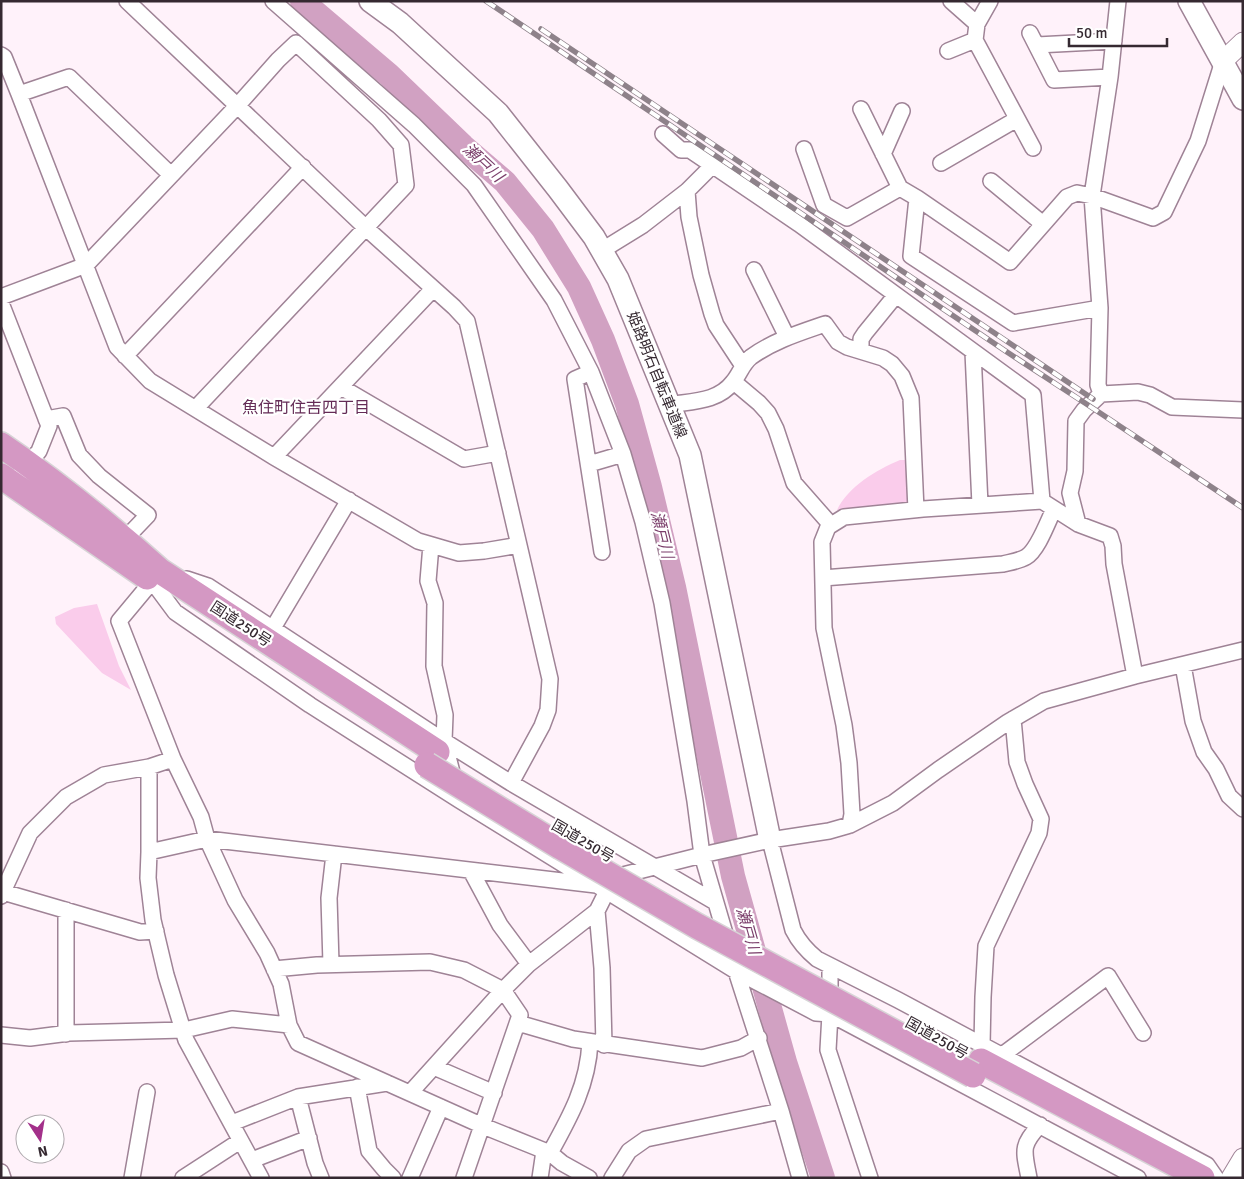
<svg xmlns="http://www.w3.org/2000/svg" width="1244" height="1179" viewBox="0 0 1244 1179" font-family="Signika,'Noto Sans JP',sans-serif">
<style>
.green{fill:#facceb}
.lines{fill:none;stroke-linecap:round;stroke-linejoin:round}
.river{stroke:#d1a1c2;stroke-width:24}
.minor-casing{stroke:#9f8396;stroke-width:18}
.tertiary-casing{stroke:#9f8396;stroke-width:21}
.secondary-casing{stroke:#9f8396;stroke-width:24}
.trunk-casing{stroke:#d7d4d6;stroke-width:28}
.minor{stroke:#fff;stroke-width:15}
.tertiary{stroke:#fff;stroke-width:19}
.secondary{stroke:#fff;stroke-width:21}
.trunk{stroke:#d498c3;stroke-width:25}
.rail-casing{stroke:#8e828a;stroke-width:5.5}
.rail{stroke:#fff;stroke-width:4;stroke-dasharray:11;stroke-linecap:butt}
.trunk-bridge-casing{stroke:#d7d4d6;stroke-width:28;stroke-linecap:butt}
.trunk-bridge{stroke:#d498c3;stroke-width:25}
.labels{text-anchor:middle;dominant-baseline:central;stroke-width:4.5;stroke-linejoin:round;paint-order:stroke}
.street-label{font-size:15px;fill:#352931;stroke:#fff}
.water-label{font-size:16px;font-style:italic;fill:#7b3f6b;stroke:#fff}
.neighbourhood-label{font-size:16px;fill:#642b56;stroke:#fff}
</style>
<rect width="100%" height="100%" fill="#fff2fa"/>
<path class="green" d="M900 460H909L911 498 904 505 837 510C849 486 876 470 900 460Z
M97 604 119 666 131 690 102 673 56 624 55 617 74 608Z"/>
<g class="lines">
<path class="river" d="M302 1 389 75 463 146 505 182 543 229 579 287 603 340 627 404 650 487 674 587 733 876 785 1062 823 1178"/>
<defs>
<path id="minor" d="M127 1 366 228 454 307 467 321 550 679 548 710 542 726 511 783
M273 1 414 125 474 185 554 300 591 372 623 454 643 522 662 603 695 801 702 855 736 971 781 1111 800 1178
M951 1 977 24
M990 1 977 24 975 40 1033 148
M1030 33 1054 80 1110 77
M1037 45 1114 41
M948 51 975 40
M1 55 4 57 19 94 117 347 150 381 274 457 418 541 459 553 484 551 519 545
M19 94 69 77 171 175
M861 109 900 188 917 198 1010 262 1067 197 1077 193 1092 196 1153 218 1164 212 1198 141 1223 61
M663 134 681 150H690L799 224 1033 395 1042 501
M804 149 824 205 847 218 900 188
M883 154 902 111
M941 163 1017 119
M991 181 1043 224
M687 191 689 217 701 275 712 314 716 325 743 366
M917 198 911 256 1013 323 1100 308
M601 251 643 225 687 191 713 165
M754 270 787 337
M1 297 86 265 238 105 278 60 296 43 379 120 401 145 406 185 196 408
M1 303 49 426 39 451 12 484
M861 351V339L865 333 896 295
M973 352 980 505
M125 356 303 167
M591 372 575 379 602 552
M734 382 759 403 768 413 776 429 794 483 831 525
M341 387 464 459 498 453
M1101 394 1138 392 1150 395 1172 407 1243 410
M669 405C692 401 718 402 733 382 740 374 742 364 751 357 773 341 799 333 825 324L838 342 847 347 883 358 892 364 902 376 911 398 916 510
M46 419 63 416 79 455 99 476 148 515 125 539
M274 457 433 289
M589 464 623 454
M1078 524 1070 493 1075 471 1076 421 1084 410 1101 394 1098 385 1100 308 1092 196 1110 77 1118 1
M431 545 428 581 435 603 434 666 445 715 444 741 455 784
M159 573 119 621 173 759 201 817 207 839 235 900 267 953 281 984 289 1025 298 1043 483 1126 550 1153 562 1163 589 1178
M823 578 1003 564C1011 562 1019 561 1026 557 1038 550 1048 521 1054 509
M187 579 208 586 444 741 511 783 715 902
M152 581 175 612 310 705 459 800 736 971 816 1013 830 1014 1138 1178
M273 628 349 500
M1183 665 1193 721 1204 752 1216 769 1229 796 1243 809
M149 767V852
M850 825 852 814 849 763 844 725 824 628 822 542 828 527 844 517 923 509 1042 501 1078 524 1110 536 1113 546 1114 564 1135 676
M770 840 793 930C799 942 806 950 817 959L898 1000 1207 1165 1216 1178
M471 871 500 925 529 964
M3 892 140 932 156 931
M1 896 30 833 66 797 104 775 149 767 173 759
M66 910V1034
M597 911 602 968 604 1045
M331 964 329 898 334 854
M830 966V1014L828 1050 870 1178
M274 969 317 965 430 962 464 970 503 990 410 1093
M518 1023 573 1039 702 1058 741 1048 759 1038
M1 1035 30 1038 69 1033 184 1030 232 1019 289 1025
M982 1045 983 997 986 946 1039 833 1041 819 1025 784 1017 762 1013 719
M1001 1056 1108 976 1143 1033
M434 1067 494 1093
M357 1087 369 1151 384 1169 393 1178
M298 1097 315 1163 321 1178
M232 1123 298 1097 387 1083
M550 1153C570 1117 588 1085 590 1042
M252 1160 309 1138
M1 1172 3 1178
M132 1178 147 1092
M183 1178 240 1141
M261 1178 186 1040 166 975 153 920 148 878 149 852 207 839 596 885 603 880 702 855 770 840 829 831 850 825 893 803 938 770 1008 722 1044 701 1135 676 1243 650
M410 1178 441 1107
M464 1178 520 1015 503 990 529 964 597 911 607 891
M540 1178 544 1151
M612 1178 629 1151 646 1139 781 1111
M1029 1178C1024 1151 1020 1146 1040 1125"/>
<path id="tertiary" d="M1223 61 1243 42
M1231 1178 1243 1158"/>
<path id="secondary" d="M370 1 400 23 498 113 558 189 594 237 618 279 690 455 770 840
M1189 1 1243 99"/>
<path id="trunk" d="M1 445C57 483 110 526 160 571L437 752
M1 476 147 577
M981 1061 1202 1178"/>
</defs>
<use href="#minor" class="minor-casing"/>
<use href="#tertiary" class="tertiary-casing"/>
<use href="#secondary" class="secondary-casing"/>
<use href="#trunk" class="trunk-casing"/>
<use href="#minor" class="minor"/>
<use href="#tertiary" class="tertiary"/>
<use href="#secondary" class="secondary"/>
<use href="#trunk" class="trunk"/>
<defs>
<path id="rail" d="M486 1 1007 352 1088 405 1243 508
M541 29 1093 399"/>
</defs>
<use href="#rail" class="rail-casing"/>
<use href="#rail" class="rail"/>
<defs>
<path id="trunk-bridge" d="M427 765 561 847 697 926 973 1075"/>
</defs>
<use href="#trunk-bridge" class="trunk-bridge-casing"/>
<use href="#trunk-bridge" class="trunk-bridge"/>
</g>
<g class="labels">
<g class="street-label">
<text transform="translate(657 375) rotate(68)">姫路明石自転車道線</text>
<text transform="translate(241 624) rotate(33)">国道250号</text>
<text transform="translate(583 841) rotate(30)">国道250号</text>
<text transform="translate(937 1038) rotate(29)">国道250号</text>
</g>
<g class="water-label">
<text transform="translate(483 163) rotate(43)">瀬戸川</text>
<text transform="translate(662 535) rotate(76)">瀬戸川</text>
<text transform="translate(748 931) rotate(74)">瀬戸川</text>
</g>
<g class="neighbourhood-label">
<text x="306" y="408">魚住町住吉四丁目</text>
</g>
</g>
<rect width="1244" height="1179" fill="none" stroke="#352931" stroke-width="5"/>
<g transform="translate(40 1139) rotate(168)"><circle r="24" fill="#ffffff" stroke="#aea9ad"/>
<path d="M0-4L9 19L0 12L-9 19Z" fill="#a3308a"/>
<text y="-8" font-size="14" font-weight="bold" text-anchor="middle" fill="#352931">N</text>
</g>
<path d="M1069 38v8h98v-8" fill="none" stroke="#352931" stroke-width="2.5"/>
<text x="1076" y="38" font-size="15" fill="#352931" stroke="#ffffff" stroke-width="4" paint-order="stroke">50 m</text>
</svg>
